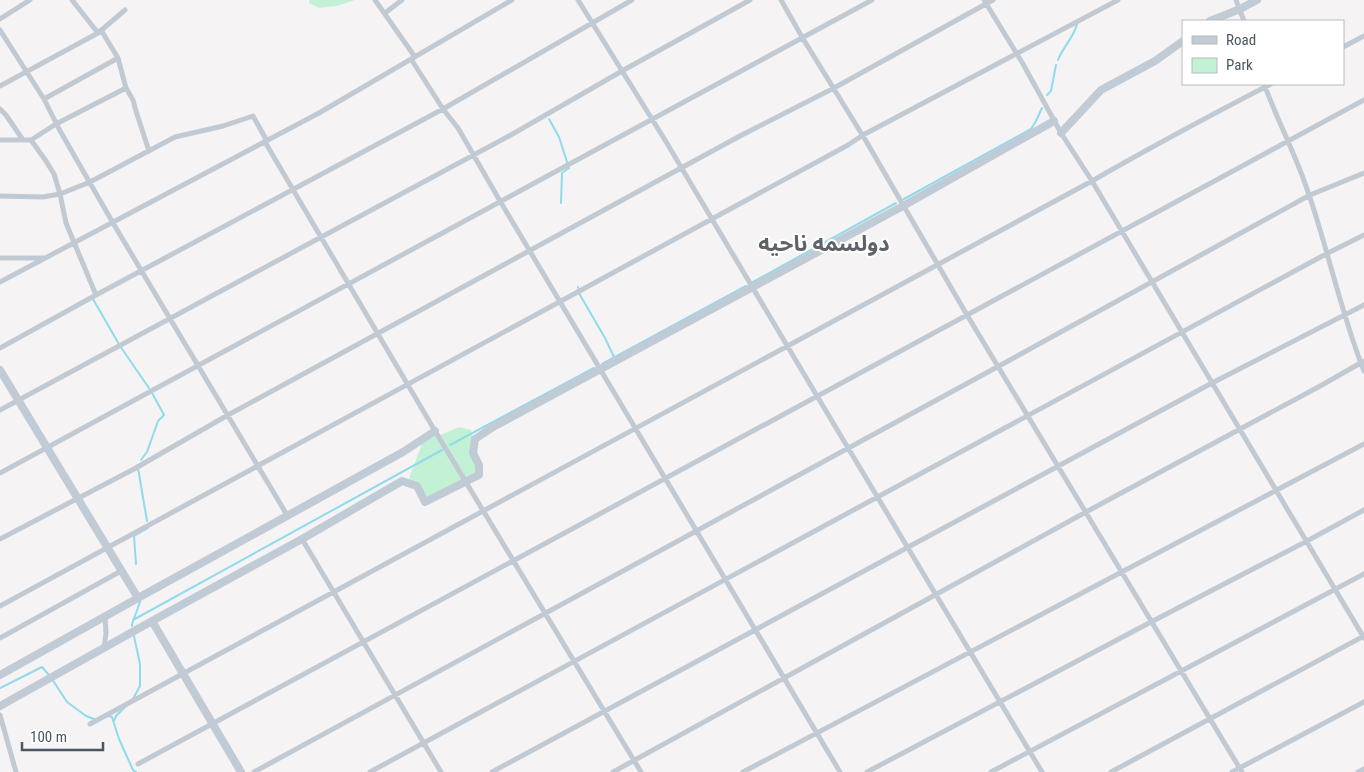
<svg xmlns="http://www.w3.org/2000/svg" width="1364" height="772" viewBox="0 0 1364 772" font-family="'Roboto Condensed','Noto Sans Arabic',sans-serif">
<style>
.green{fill:#c3f1d5}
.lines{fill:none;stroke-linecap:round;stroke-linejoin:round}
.stream{stroke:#90daee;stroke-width:2}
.street{stroke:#c1cad2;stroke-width:5}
.secondary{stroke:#c1cbd6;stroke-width:8}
.labels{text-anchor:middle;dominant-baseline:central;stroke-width:4;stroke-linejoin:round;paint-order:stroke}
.district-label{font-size:22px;font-weight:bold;fill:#5f6368;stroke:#fff}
</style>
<rect width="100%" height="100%" fill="#f5f3f3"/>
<path class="green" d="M309 0H355L336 6 319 8 309 3Z
M459 427 471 430C474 438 470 446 472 454 474 463 477 464 476 474L425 498 409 478 424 439 443 434Z"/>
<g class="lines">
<path class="stream" d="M1058 60C1063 47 1074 37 1077 24
M1047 95 1051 91 1056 65
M549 119 559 137 569 168 562 173 561 203
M904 199 1031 129 1036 121 1042 108
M753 282 896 203
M578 287 580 295 605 338 614 357
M93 299 120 346 151 391 164 415 158 421 147 452 141 460
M602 364 746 286
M450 445 594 368
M138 468 147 521
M136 564 134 536 148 528
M133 620 442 450
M132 626V624L140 602
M52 679 67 702 86 716 94 719
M0 688 42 667 49 675
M133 699 140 686V664L134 636
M108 716 112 717 119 739 133 770 136 772
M114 721 116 716 125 707"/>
<path class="street" d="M72 0 98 33
M375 0 415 57
M578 0 665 140 817 396 1042 772
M781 0 802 37 866 141 967 315 1242 772
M984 0 1023 64 1061 133 1092 181 1364 638
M1236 0 1244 21
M385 13 402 0
M0 19 30 0
M0 30 44 99 59 129 113 223 287 515
M101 30 118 58
M1343 47 1364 36
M411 59 443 109 458 128 500 201 840 772
M1264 84C1278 122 1297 157 1309 195 1329 253 1341 313 1364 371
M0 86 98 33 125 10
M44 99 118 58 126 88 133 100 135 108 149 151
M0 109 6 115 23 140
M0 140H31L56 124 126 88
M31 140 46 161 54 174 60 194 66 223 96 295
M265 142 435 431 641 772
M0 196 43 197 60 194 90 182 175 137 223 126 253 116 267 141
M0 258H44
M0 282 319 113 512 0
M0 348 96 295 443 109 632 0
M0 410 509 136 622 71 750 0
M0 473 872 0
M0 539 134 469 228 415 738 137 834 88 993 0
M302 539 441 772
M0 606 848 145 863 135 1118 0
M0 638 121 571
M104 648 106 633 105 616
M0 715 16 772
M90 724 1092 181C1151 147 1211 115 1271 84
M138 764 1364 100
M254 772 999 366 1310 195 1364 173
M370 772 1326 254 1364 235
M492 772 1212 383 1364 305
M613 772 1086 512 1322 385 1364 361
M743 772 1364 444
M867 772 1151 622 1307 541 1364 510
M991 772 1364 574
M1111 772 1364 636
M1232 772 1364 702
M1358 772 1364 769"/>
<path class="secondary" d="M1210 21 1240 9 1257 0
M1061 133 1101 90 1155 61 1183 41
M0 370 138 598
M152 621 241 772
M0 675 138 598 403 452 435 431
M0 706 152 621 302 539 402 481 417 486 425 502 479 475V465L473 453 475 439 493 427 903 206 1054 121"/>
</g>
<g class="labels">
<g class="district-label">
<text x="824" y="243">دولسمه ناحیه</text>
</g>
</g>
<rect x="1182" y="20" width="162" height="65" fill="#ffffff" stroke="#b7bbc0"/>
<rect x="1192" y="36" width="25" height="8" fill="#c1cbd6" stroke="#b7bbc0"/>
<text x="1226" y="45" font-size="15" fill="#4a5661">Road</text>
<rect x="1192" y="58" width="25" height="15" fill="#c3f1d5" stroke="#b7bbc0"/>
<text x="1226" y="70" font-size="15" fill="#4a5661">Park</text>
<path d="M22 742v8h81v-8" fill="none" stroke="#4a5661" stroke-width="2.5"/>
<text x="30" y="742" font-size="15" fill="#4a5661" stroke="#ffffff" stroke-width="4" paint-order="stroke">100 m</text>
</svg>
